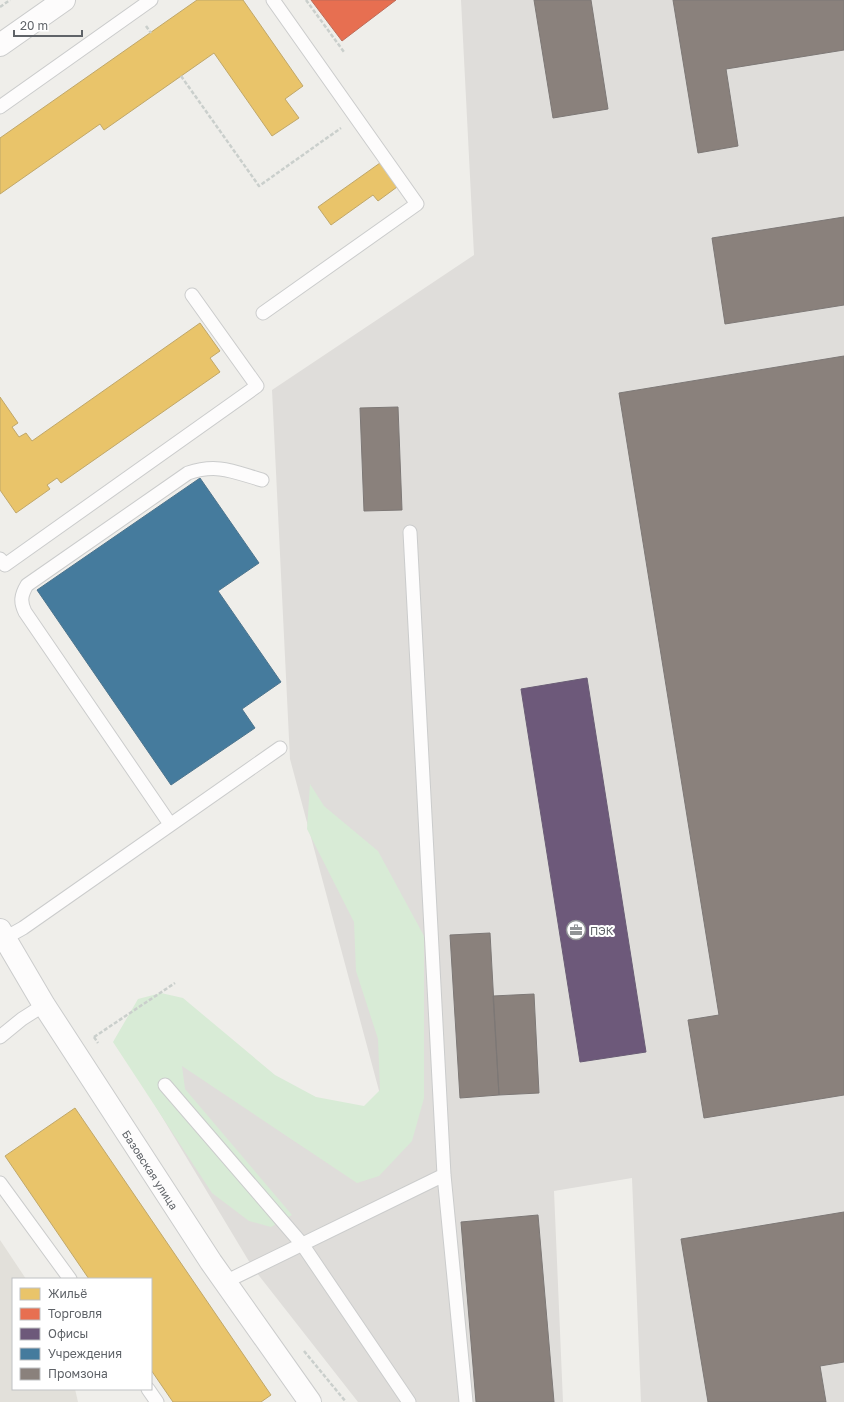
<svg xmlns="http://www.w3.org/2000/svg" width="844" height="1402" viewBox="0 0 844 1402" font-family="'Golos Text',sans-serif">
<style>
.industrial{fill:#dfddda}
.education{fill:#e2e0da}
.green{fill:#d8ebd6}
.homes{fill:#e9c46a;stroke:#c0a769}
.shops{fill:#e76f51;stroke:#be6b58}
.offices{fill:#6d597a;stroke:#695c75}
.public{fill:#457b9d;stroke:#4d748d}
.industry{fill:#8a817c;stroke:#7d7876}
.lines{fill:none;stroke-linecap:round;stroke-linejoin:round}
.service-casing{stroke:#cbcccc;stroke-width:15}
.minor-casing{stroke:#cbcccc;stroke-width:24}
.path{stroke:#cacfcc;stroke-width:2.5;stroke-dasharray:4 2;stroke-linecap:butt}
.service{stroke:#fdfcfc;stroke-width:13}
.minor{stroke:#fdfcfc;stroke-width:22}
.labels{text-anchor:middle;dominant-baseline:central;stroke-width:4;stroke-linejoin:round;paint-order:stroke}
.poi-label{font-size:11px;fill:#5f6368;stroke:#fff;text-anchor:start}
.street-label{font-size:11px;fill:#5f6368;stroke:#fff}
</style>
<rect width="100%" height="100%" fill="#efeeea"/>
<path class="industrial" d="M461 0H844V1402H641L632 1178 554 1191 563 1402H358L253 1268 120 1047 143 1029 328 1157 385 1113 290 759 272 390 474 255Z"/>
<path class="education" d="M0 1240 26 1279H13V1389H75L78 1402H0Z"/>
<path class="green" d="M310 784 324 806 378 851 424 936V1098L412 1141 379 1176 357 1183 182 1066 185 1089 292 1215 271 1227 249 1221 212 1193 113 1042 138 999 161 993 183 998 275 1075 316 1097 364 1106 380 1090 378 1039 356 971 354 922 307 829Z"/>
<path class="homes" d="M197 0H243L303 86 285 99 299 118 272 136 214 53 104 130 100 124 0 194V138Z
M380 163 397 187 378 201 373 195 331 225 318 207Z
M200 323 220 351 210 358 220 372 61 483 57 478 47 485 50 489 16 513 0 490V397L18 423 12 427 19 437 26 433 32 441Z
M75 1108 271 1395 261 1402H173L151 1370V1279H89L5 1156Z"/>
<path class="shops" d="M311 0H396L342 41Z"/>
<path class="offices" d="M587 678 646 1052 580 1062 521 689Z"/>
<path class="public" d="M200 478 259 563 218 591 281 682 242 709 255 728 171 785 37 590Z"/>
<path class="industry" d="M534 0H591L608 109 553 118Z
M673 0H844V50L726 69 738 146 698 153Z
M844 217V305L725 324 712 238Z
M844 356V1095L704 1118 688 1020 719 1015 619 393Z
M398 407 402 510 364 511 360 408Z
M490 933 499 1095 460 1098 450 935Z
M534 994 539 1093 499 1095 493 996Z
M844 1212V1362L820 1366 826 1402H708L681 1239Z
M538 1215 554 1402H476L461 1222Z"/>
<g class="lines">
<defs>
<path id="service" d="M0 107 151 0
M263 313 417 204 273 0
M410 532 444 1175 466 1402
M0 559 5 565 257 386 192 295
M170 824 25 612C20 602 21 595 27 585L188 473C218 463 234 472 262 480
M5 938 23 928 280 748
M0 1037 22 1019 44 1005
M165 1085 302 1244 409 1402
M0 1183 70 1279
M225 1282 444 1175
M148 1389 157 1402"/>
<g id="minor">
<path d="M0 45 64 0"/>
<path id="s1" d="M0 930 44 1005 211 1262 310 1402"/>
</g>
</defs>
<use href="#service" class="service-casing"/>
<use href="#minor" class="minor-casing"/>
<path class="path" d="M306 0 344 52
M0 7 10 0
M146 26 151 33
M181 76 259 186 341 128
M94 1037 98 1043
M94 1037 175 983
M304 1351 346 1402"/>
<use href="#service" class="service"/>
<use href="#minor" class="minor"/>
</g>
<defs>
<symbol id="office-ring" viewBox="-11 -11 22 22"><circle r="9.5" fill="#fff" stroke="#919496" stroke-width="1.5"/><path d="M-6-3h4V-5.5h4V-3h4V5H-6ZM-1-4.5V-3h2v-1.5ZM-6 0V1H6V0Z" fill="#919496"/></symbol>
</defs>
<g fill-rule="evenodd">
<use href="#office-ring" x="565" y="919" width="22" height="22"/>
</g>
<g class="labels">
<g class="poi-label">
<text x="590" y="930">ПЭК</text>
</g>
<g class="street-label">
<text stroke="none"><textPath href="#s1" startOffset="283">Базовская улица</textPath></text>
</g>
</g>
<rect x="12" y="1278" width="140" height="112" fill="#ffffff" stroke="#bfc1c3"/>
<rect x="20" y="1288" width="20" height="12" fill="#e9c46a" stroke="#bfc1c3"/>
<text x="48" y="1298" font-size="12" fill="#5f6368">Жильё</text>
<rect x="20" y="1308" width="20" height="12" fill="#e76f51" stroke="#bfc1c3"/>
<text x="48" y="1318" font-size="12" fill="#5f6368">Торговля</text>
<rect x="20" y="1328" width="20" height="12" fill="#6d597a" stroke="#bfc1c3"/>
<text x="48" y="1338" font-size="12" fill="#5f6368">Офисы</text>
<rect x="20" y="1348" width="20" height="12" fill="#457b9d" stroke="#bfc1c3"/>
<text x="48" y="1358" font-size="12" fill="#5f6368">Учреждения</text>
<rect x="20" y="1368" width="20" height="12" fill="#8a817c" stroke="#bfc1c3"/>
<text x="48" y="1378" font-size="12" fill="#5f6368">Промзона</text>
<path d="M14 30v6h68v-6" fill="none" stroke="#5f6368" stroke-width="2"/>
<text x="20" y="30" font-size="12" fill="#5f6368" stroke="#ffffff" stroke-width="3" paint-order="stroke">20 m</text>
</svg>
